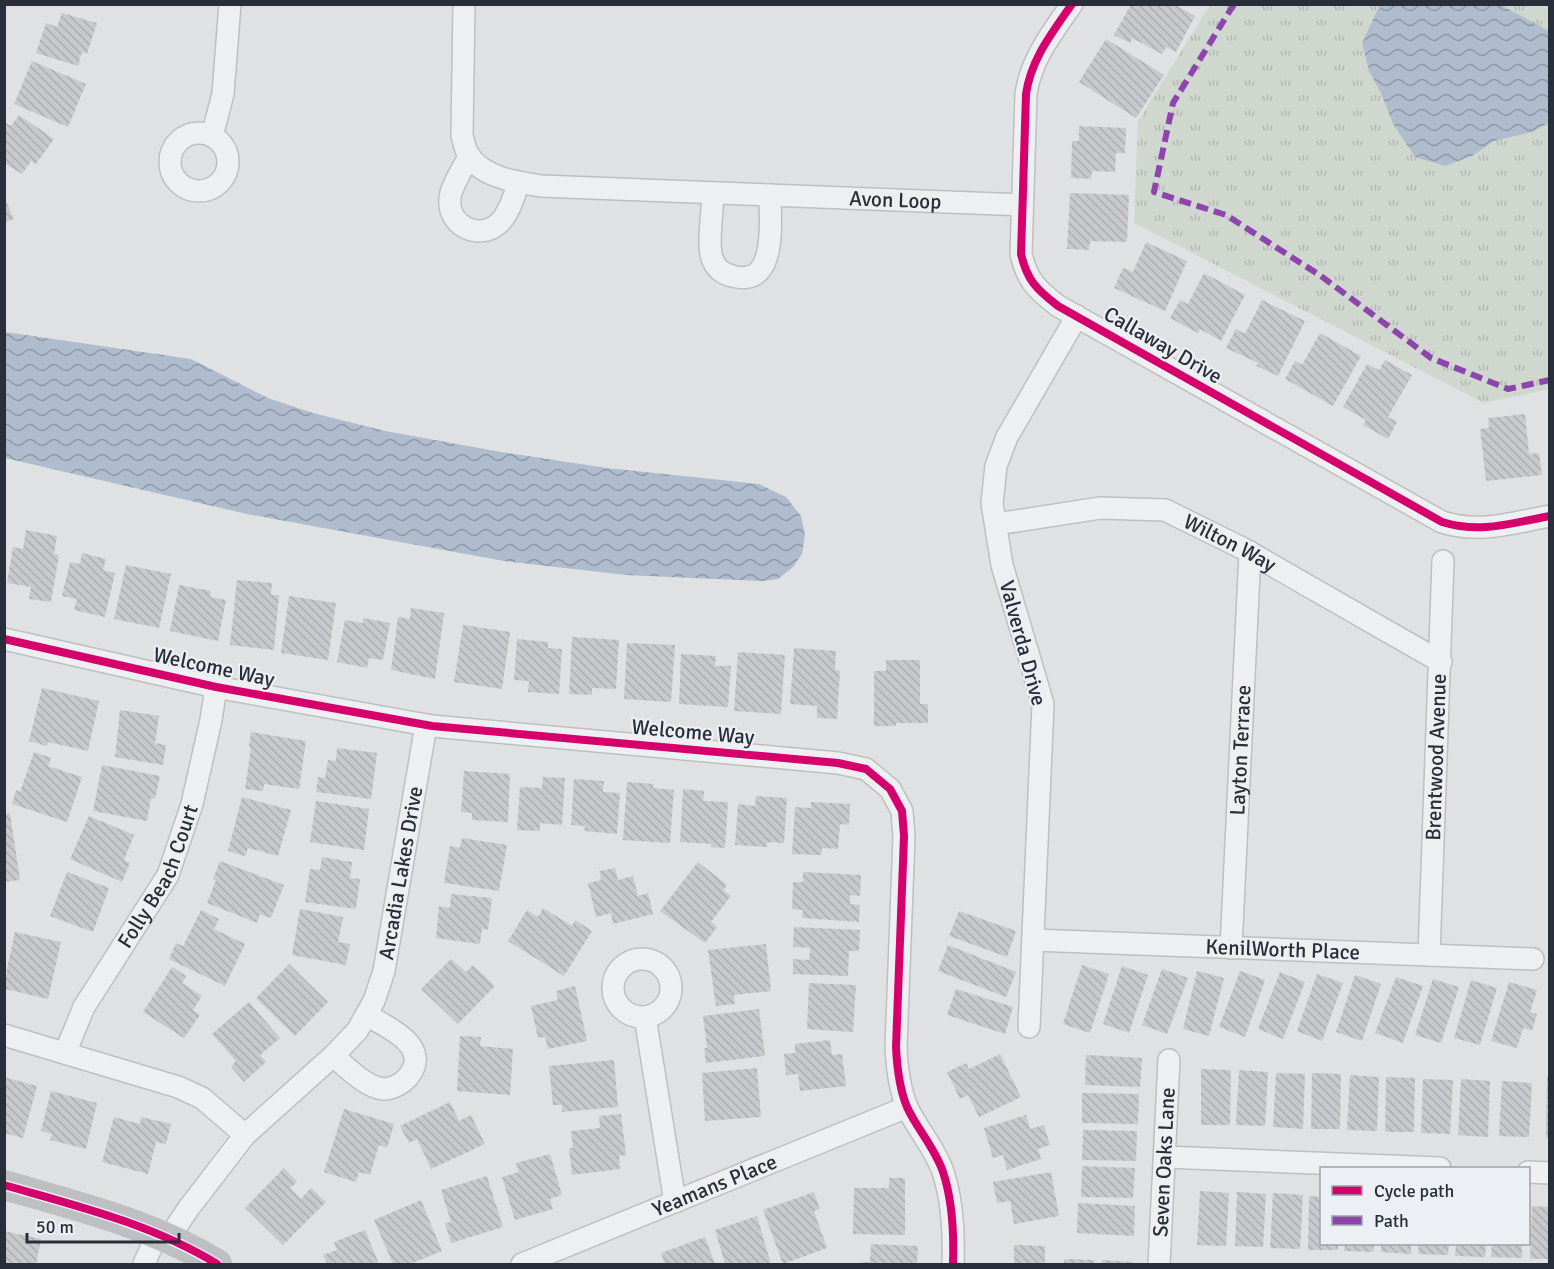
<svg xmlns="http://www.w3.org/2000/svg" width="1554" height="1269" viewBox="0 0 1554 1269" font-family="Signika,sans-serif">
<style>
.grass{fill:url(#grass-tufts)}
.water{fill:url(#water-waves)}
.building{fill:url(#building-back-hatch)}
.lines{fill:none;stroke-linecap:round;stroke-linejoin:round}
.street-casing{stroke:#bdbfc1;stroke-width:24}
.street{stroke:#eeeff0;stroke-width:21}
.secondary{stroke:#bdbfc3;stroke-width:30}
.quiet{stroke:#8e44ad;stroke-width:6;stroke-dasharray:12 6;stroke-linecap:butt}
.cycleway-casing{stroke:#eceff3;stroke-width:11}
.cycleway{stroke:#d6006c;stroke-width:8}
.labels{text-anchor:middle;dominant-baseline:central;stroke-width:4.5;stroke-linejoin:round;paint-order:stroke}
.street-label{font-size:21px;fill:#282e3a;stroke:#eceff3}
</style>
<defs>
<pattern id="grass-tufts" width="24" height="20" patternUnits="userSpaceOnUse" patternTransform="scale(1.5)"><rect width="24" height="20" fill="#cfd7cf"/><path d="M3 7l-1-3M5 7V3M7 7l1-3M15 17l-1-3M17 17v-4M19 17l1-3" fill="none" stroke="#b2b9b2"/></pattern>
<pattern id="water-waves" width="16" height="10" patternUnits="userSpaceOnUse" patternTransform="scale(1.5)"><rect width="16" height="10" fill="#afbccd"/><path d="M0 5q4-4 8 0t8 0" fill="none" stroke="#8e99a7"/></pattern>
<pattern id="building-back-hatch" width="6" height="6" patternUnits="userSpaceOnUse" patternTransform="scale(1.5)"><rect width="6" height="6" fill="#c7c9cc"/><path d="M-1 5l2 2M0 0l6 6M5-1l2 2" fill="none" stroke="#abadb0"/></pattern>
</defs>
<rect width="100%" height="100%" fill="#dfe1e3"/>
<path class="grass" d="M1210 5H1549V389L1484 403 1134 223 1138 121Z"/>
<path class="water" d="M1383 4 1501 5 1549 31V123L1532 132 1494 141 1472 156 1445 166 1415 157 1393 124 1381 93 1369 71 1362 43 1377 11Z
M5 332 191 359 268 398 313 413 385 431 501 452 607 468 759 484 786 497 801 516 805 535 802 554 793 567 778 579 762 581 626 575 504 561 247 514 5 458Z"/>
<path class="building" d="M1131 4H1174L1195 16 1176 52 1166 47 1162 54 1132 38 1130 43 1114 35Z
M62 13 97 23 87 54 82 52 78 66 36 53 46 23 57 27Z
M1106 39 1164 75 1136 118 1079 82Z
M32 61 86 84 68 127 14 104Z
M19 115 54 139 36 164 31 161 22 174 4 163V122L11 126Z
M1079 126 1126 128 1125 153H1116L1115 172 1092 171 1091 179 1071 178 1072 141H1079Z
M1070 193 1129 195 1127 242 1090 241 1089 250 1067 249Z
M4 197 14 219 4 223Z
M1146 242 1187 261 1165 311 1114 288 1123 268 1133 272Z
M1204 273 1245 295 1221 341 1200 329 1198 333 1170 318 1180 300 1188 304Z
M1262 300 1305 321 1278 376 1256 366 1258 363 1226 348 1236 329 1245 334Z
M1320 333 1361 356 1333 406 1285 379 1295 361 1302 365Z
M1385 360 1412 375 1388 417 1397 422 1388 439 1363 425 1366 420 1343 407 1367 364 1379 370Z
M1525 414 1529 454 1539 453 1542 475 1486 481 1480 429 1489 428 1488 418Z
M26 530 57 536 54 554 59 555 51 602 29 599 31 587 7 583 13 547 23 549Z
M82 553 106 559 103 570 115 573 105 617 74 610 77 599 62 596 70 562 80 564Z
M126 565 171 574 159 628 114 619Z
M237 580 272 583 271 595H279L274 650 230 645Z
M179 585 211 591 210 597 226 600 218 641 170 631Z
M289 596 336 603 328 660 281 653Z
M411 608 444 613 435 679 391 670 398 617 410 619Z
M363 618 390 623 383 660 369 658 367 668 337 662 345 620 363 623Z
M463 625 510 632 502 689 454 682Z
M572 637 619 640 616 689 592 688V695L569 694Z
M517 639 548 642V648L562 649 559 694 528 692 529 681 514 680Z
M627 643 675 645 671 702 624 699Z
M794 648 836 651 835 670 840 671 837 719 817 718V706L790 704Z
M738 652 785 655 781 714 734 711Z
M681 654 716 656 715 666H731L728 707 679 704Z
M886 660H920V704H928V723H896V726H874V671H886Z
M42 688 99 701 88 751 48 742 47 746 29 741Z
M120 710 159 716 155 743 166 745 163 765 115 757Z
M251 732 306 741 299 789 264 784 263 791 245 789 251 747H249Z
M337 748 377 753 371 799 316 792 318 777 325 778 328 760 336 761Z
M34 752 51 758 48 766 82 777 67 822 12 804 16 790 20 792Z
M102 765 160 776 155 799 151 798 147 821 93 811Z
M464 771 510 774 508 822 472 820V813L461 812Z
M543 777 565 778 562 825 540 823V831L517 830 520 787 542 788Z
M574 779 604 781 603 792 620 793 617 834 584 831 585 826 571 825Z
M627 782 654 784 653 788 674 790 670 843 623 840Z
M683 789 704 791 703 801 728 802 725 848 711 847 712 844 680 842Z
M756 796 787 798 784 843 767 842V847L735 845 738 804 755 806Z
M242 797 291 810 278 856 248 848 245 856 228 851Z
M316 801 369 809 364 850 310 842Z
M811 802 850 804 849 825 840 824 838 849 822 848 821 855 792 854 795 807 811 808Z
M10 813 20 880 4 882V814Z
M89 816 134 835 124 860 130 863 122 882 70 859Z
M462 838 507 845 499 891 444 883 450 846 460 848Z
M322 857 352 862 350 878 360 879 356 909 305 902 310 869 320 870Z
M220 861 284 885 271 918 260 914 257 923 207 903 216 880 213 879Z
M698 862 727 885 723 890 731 896 711 922 717 927 705 943 660 911Z
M615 868 618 880 633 876 638 896 648 893 653 914 613 924 611 913 596 917 588 883 601 880 599 871Z
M67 872 109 888 93 932 50 916Z
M803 872 861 875 860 896 850 895V904L860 905 859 922 802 918 803 910 792 909 793 882H803Z
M451 894 492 898 488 930 482 929 480 944 436 938 439 906 450 908Z
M543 908 572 926 575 920 592 931 564 976 508 941 527 910 538 917Z
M300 909 343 917 338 942 350 944 346 965 292 955Z
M201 910 219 919 214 929 245 944 225 986 169 959 176 943 183 946Z
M959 911 1016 931 1007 957 949 936Z
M794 927 860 930 859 951H849L848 976 793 974V959L809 960 810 948 793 947Z
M15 932 61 942 48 999 5 989V978Z
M766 944 771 991 734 995 735 1004 716 1006 708 950Z
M948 945 1016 972 1006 997 938 971Z
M451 959 466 972 473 965 495 986 458 1024 421 989Z
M289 964 328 1002 295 1036 256 998Z
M1082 965 1109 974 1090 1033 1063 1024Z
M1122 966 1148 975 1129 1033 1103 1024Z
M172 967 186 976 182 983 202 996 193 1010 200 1015 184 1038 143 1012Z
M1162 969 1188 978 1167 1034 1142 1025Z
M1197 971 1224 978 1209 1036 1183 1029Z
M1240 971 1265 980 1245 1037 1219 1027Z
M1280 972 1305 982 1283 1039 1258 1029Z
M1317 974 1343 983 1322 1041 1297 1031Z
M1355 975 1381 984 1362 1041 1336 1032Z
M1396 977 1423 986 1403 1043 1375 1033Z
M1433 979 1459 987 1441 1043 1415 1035Z
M1471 980 1497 988 1480 1045 1454 1038Z
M1509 982 1537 990 1530 1012 1537 1014 1532 1031 1523 1028 1517 1048 1491 1041Z
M809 983 856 985 853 1032 807 1029Z
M575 986 587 1041 548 1049 545 1037 538 1038 531 1006 558 1000 556 991Z
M956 989 1013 1007 1005 1034 947 1015Z
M249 1002 280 1038 260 1055 266 1062 244 1082 231 1067 236 1061 212 1034Z
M759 1009 765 1056 706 1063 704 1048H707L703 1016Z
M460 1036 481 1037 480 1046 513 1049 510 1095 457 1091Z
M830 1040 832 1055 842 1054 846 1086 800 1091 798 1074 786 1075 784 1054 795 1053V1044Z
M1000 1054 1021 1097 979 1117 968 1095 960 1099 947 1072 966 1063 969 1069Z
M1086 1055 1142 1058 1140 1087 1085 1085Z
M614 1060 618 1107 562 1112V1105H553L549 1066Z
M757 1068 761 1117 705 1121 702 1073Z
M1201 1069 1231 1070 1230 1125H1201Z
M1239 1070 1268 1072 1265 1126 1236 1125Z
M1276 1073 1305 1074 1303 1129 1273 1127Z
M1312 1073 1341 1074 1340 1129H1311Z
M1350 1075 1379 1077 1377 1131 1347 1130Z
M4 1077 37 1086 23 1138 4 1133Z
M1386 1077 1415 1078 1414 1132H1385Z
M1547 1077H1550V1138H1546Z
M1423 1079 1453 1080 1450 1134 1421 1133Z
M1461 1079 1490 1081 1488 1137 1458 1135Z
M1502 1081 1532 1083 1529 1137 1499 1136Z
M51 1091 97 1103 86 1149 50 1140 52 1134 41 1131Z
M1082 1093 1139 1094 1138 1124 1082 1123Z
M450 1102 459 1121 471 1115 485 1144 431 1169 417 1139 409 1143 400 1126Z
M344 1109 394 1124 387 1148 379 1145 370 1175 359 1172 356 1182 324 1172Z
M621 1114 626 1155 619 1156 620 1169 572 1175 569 1148H573L571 1131 600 1128 599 1116Z
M1026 1115 1030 1129 1044 1125 1050 1145 1038 1149 1041 1159 1007 1170 1003 1155 993 1158 984 1128Z
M114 1117 140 1124 141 1117 171 1124 166 1144 156 1142 148 1174 102 1162Z
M1083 1130 1137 1131 1136 1161 1082 1160Z
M550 1154 562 1195 550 1199 553 1209 515 1220 502 1177 519 1172 516 1163Z
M1082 1166 1135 1168 1133 1198 1081 1197Z
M284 1168 297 1182 290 1188 301 1199 311 1188 326 1202 283 1245 245 1208Z
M1051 1172 1059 1216 1014 1224 1010 1201 997 1203 993 1182Z
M487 1176 503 1227 451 1243 445 1223 451 1222 441 1190Z
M889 1178H905V1235L853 1234 854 1188H889Z
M1200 1191 1229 1193 1226 1246 1197 1245Z
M814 1192 820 1209 814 1211 827 1248 783 1264 763 1210Z
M1237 1192 1266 1194 1263 1247 1235 1246Z
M1273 1193 1303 1195 1300 1249 1270 1248Z
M1309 1196 1322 1197V1244H1338V1250H1308Z
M421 1200 442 1251 410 1264H393L374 1220Z
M1078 1203 1135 1206 1134 1236 1077 1233Z
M1532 1206 1550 1207V1259H1530Z
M757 1216 771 1264H725L715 1230Z
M365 1230 379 1264H327L323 1255 337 1250 334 1242Z
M4 1231 41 1239 36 1264H4Z
M705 1237 715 1264H665L661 1253Z
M871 1244 918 1246 917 1264H861V1262H870Z
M1345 1244H1374L1373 1252 1344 1251Z
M1381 1244H1411V1254L1381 1252Z
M1419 1244H1449L1448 1255 1418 1254Z
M1456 1244H1486L1485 1257 1455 1256Z
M1492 1244H1522V1258L1491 1257Z
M1014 1245 1045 1246V1264H1014Z
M1064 1259 1095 1260 1094 1264H1064Z
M1102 1260 1133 1262V1264H1102Z"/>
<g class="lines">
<defs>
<g id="street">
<path id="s1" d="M464 4 462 136C464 142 465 149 468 154 482 178 517 182 541 186L1022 205"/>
<path d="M1072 4C1052 33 1031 59 1026 94L1021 254C1027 280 1036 289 1058 306L1442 522C1481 534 1511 523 1550 516"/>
<circle cx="199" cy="162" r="29"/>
<path d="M212 136 223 94 230 4"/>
<path d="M469 156C464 167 451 186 450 198 447 225 478 241 498 224 509 215 514 195 519 183"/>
<path d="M713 193C713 209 707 244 712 258 715 268 723 274 732 276 778 289 770 222 770 195"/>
<path id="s2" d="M997 524 1100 508 1165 510 1242 548 1441 662"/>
<path d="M4 639 216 687 432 726 838 763 866 769 890 789 902 811 904 836 896 1047C897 1067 899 1088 907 1107 917 1129 935 1148 943 1172 953 1202 954 1234 953 1264"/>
<path id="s3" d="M1033 940 1533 959"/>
<path id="s4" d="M1231 948 1250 552"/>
<path id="s5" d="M1429 955 1443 561"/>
<circle cx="642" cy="988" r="29"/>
<path d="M645 1017 675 1202"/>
<path d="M1029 1027 1043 704 1002 565 992 503 996 466 1007 437 1077 316"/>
<path d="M4 1035 178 1087 202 1098 245 1135"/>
<path id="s6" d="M65 1053 84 1007 168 875 192 804 211 720 216 687"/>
<path d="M333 1056C347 1067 365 1087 383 1089 392 1089 402 1084 408 1077 433 1046 387 1027 366 1015"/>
<path d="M1165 1157 1440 1168"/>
<path d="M1528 1172 1550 1173"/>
<path id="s7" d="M168 1239 188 1209 245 1135 333 1056 357 1031 374 1001 384 971 426 725"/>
<path d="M144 1264 157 1234"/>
<path id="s8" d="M522 1264 907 1107"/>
<path id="s9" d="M1159 1264 1169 1060"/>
</g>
</defs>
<use href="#street" class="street-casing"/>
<use href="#street" class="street"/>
<path class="secondary" d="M4 1185C77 1206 152 1224 217 1264"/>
<path class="quiet" d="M1234 4 1173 103 1154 192 1226 215 1321 276 1431 358 1508 389 1550 380"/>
<defs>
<path id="cycleway" d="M1072 4C1052 33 1031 59 1026 94L1021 254C1027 280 1036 289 1058 306L1442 522C1481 534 1511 523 1550 516
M4 639 216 687 432 726 838 763 866 769 890 789 902 811 904 836 896 1047C897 1067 899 1088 907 1107 917 1129 935 1148 943 1172 953 1202 954 1234 953 1264
M4 1185C77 1206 152 1224 217 1264"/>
</defs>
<use href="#cycleway" class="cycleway-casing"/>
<use href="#cycleway" class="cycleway"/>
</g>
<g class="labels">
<g class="street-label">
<text stroke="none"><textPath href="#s1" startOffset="588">Avon Loop</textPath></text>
<text transform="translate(1163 345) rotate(30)">Callaway Drive</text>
<text stroke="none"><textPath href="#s2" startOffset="242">Wilton Way</textPath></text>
<text transform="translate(1023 643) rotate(75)">Valverda Drive</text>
<text transform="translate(214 667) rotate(12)">Welcome Way</text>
<text transform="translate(693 732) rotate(5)">Welcome Way</text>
<text stroke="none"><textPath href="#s4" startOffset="198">Layton Terrace</textPath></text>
<text stroke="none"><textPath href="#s5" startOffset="198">Brentwood Avenue</textPath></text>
<text stroke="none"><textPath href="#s7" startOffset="448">Arcadia Lakes Drive</textPath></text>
<text stroke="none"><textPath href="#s6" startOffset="201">Folly Beach Court</textPath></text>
<text stroke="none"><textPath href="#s3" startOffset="250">KenilWorth Place</textPath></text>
<text stroke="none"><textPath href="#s9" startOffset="102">Seven Oaks Lane</textPath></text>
<text stroke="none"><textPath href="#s8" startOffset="208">Yeamans Place</textPath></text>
</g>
</g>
<rect width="1554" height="1269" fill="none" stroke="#282e3a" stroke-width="12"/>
<rect x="1320" y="1167" width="210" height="78" fill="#eceff3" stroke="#9ea2a9" stroke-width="1.5"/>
<rect x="1332" y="1186" width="30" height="9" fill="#d6006c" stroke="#9ea2a9" stroke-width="1.5"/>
<text x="1374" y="1197" font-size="18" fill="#282e3a">Cycle path</text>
<rect x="1332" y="1216" width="30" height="9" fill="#8e44ad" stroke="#9ea2a9" stroke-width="1.5"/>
<text x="1374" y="1227" font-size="18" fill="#282e3a">Path</text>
<path d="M27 1233v9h152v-9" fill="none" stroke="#282e3a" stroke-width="3"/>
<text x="36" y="1233" font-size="18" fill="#282e3a" stroke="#eceff3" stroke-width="4.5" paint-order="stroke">50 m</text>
</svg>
